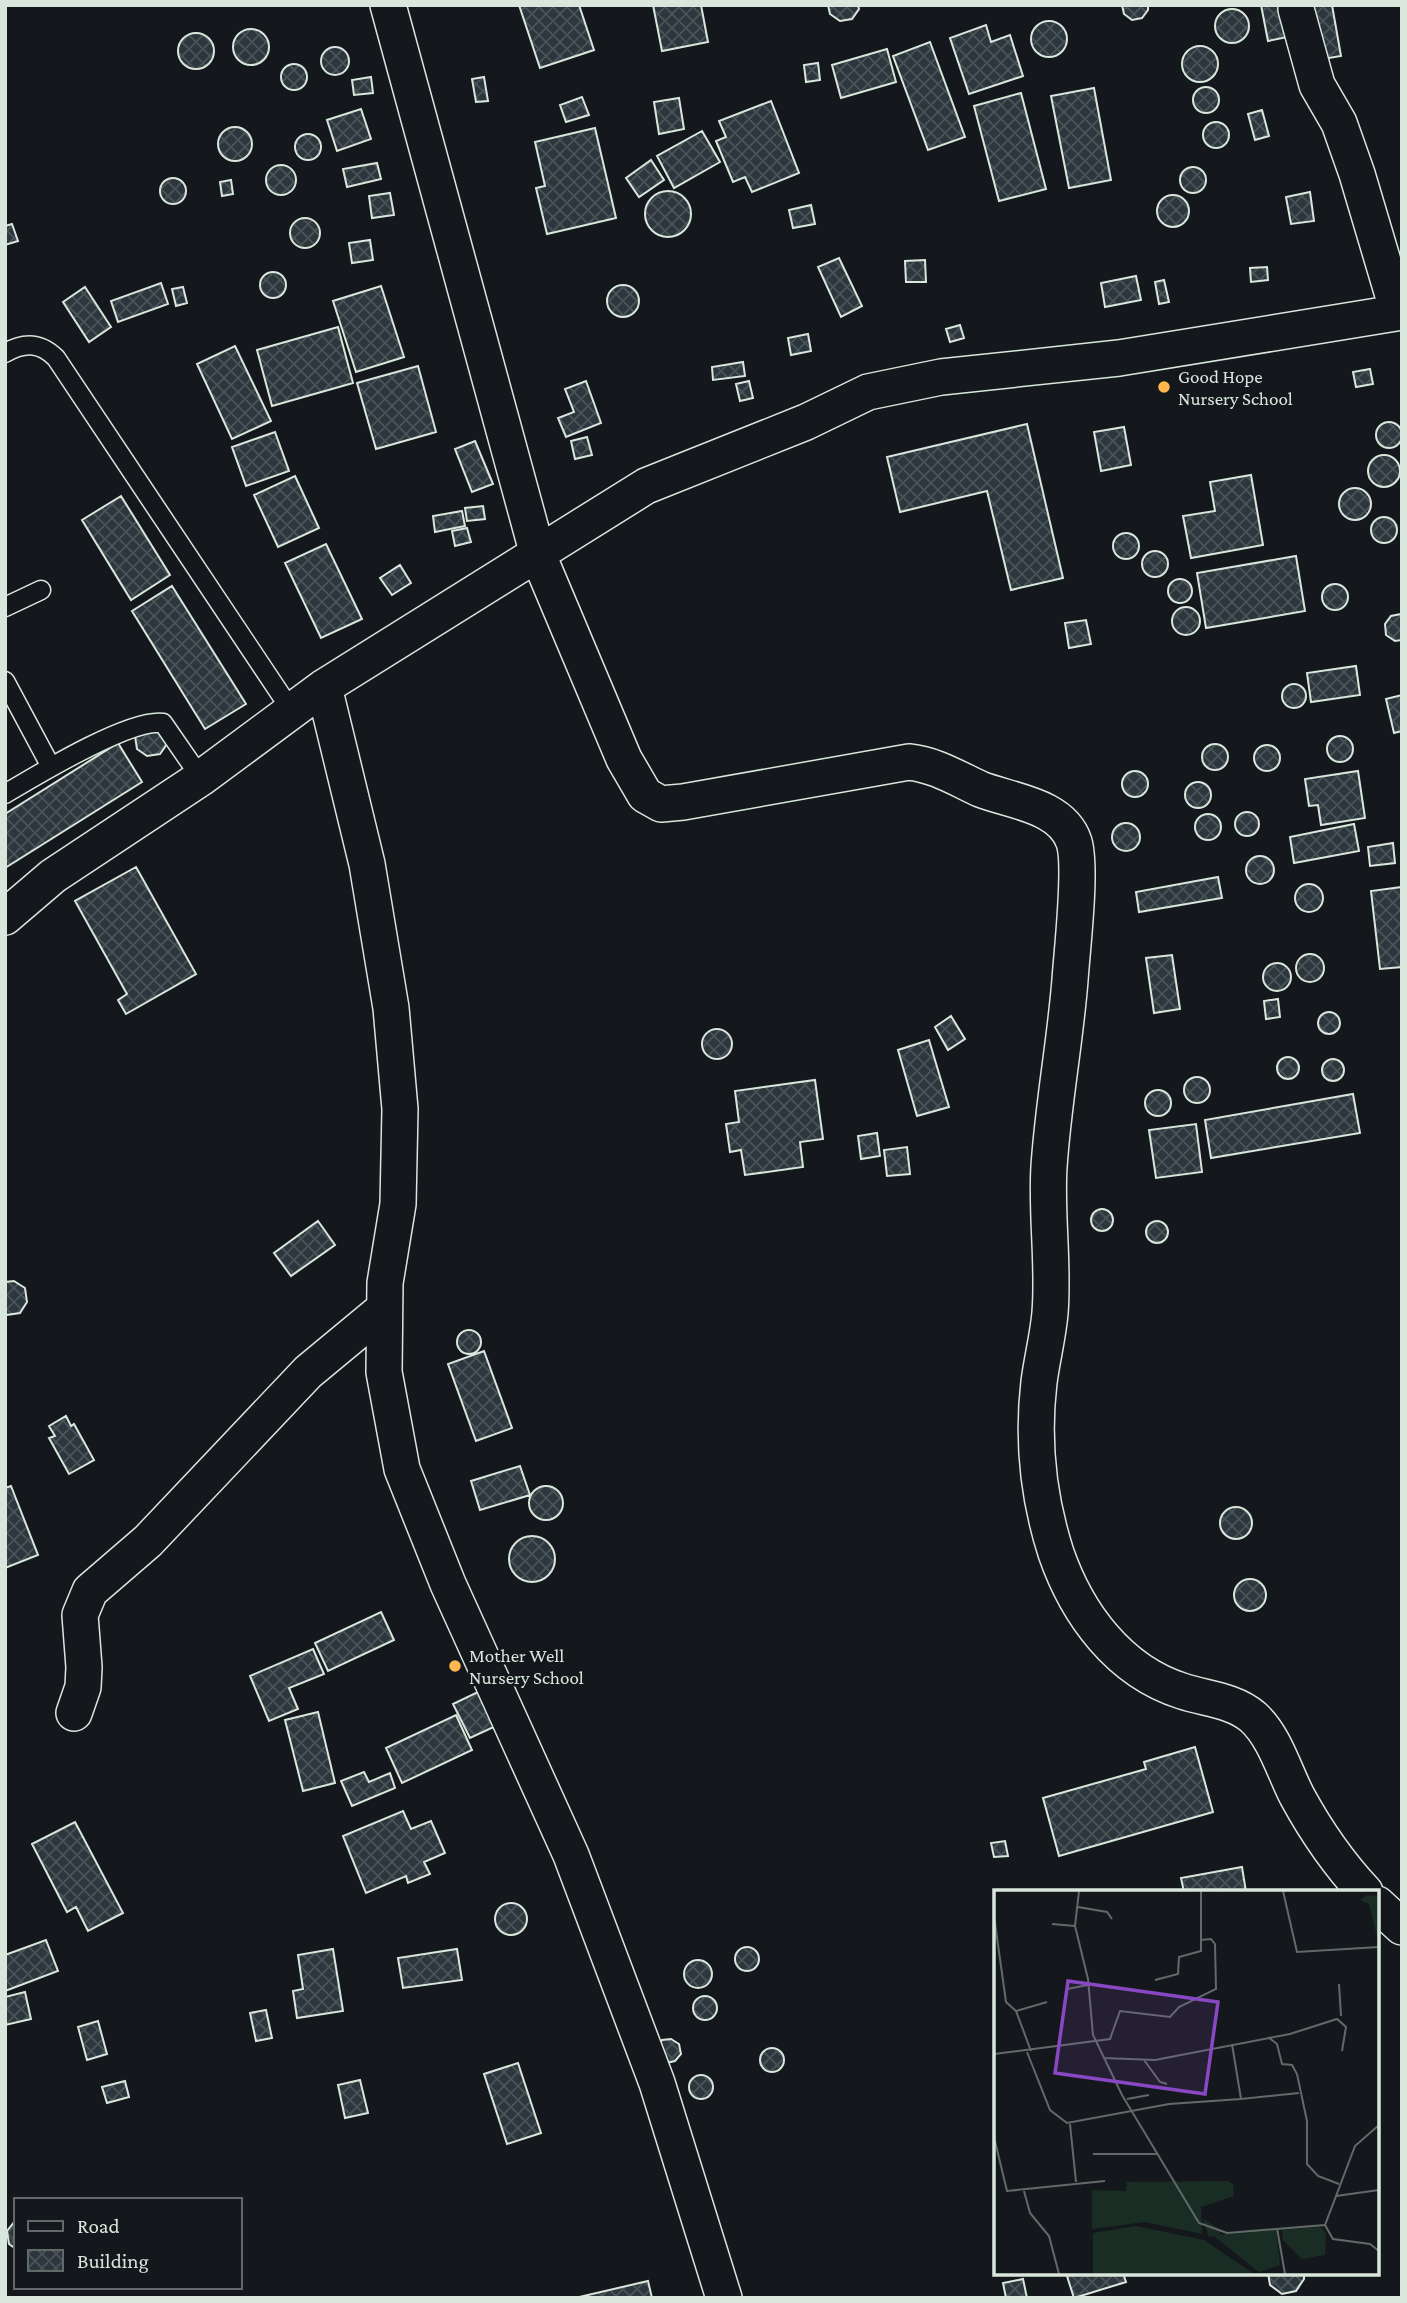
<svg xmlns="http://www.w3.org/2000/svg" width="1407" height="2303" viewBox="0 0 1407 2303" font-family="'Crimson Pro',serif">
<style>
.building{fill:url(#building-cross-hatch);stroke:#d8e6dc;stroke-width:2}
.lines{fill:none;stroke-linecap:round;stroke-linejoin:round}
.service-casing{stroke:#d8e6dc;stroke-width:21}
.minor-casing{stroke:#d8e6dc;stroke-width:38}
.service{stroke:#14181c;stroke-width:18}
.minor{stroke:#14181c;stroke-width:35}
.poi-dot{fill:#ffb74d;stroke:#14181c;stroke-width:2.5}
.labels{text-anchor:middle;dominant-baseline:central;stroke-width:5;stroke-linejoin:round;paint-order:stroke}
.poi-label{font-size:19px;fill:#d8e6dc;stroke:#14181c;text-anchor:start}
.inset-road{fill:none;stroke:#626a69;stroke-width:2}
.view{fill:#8948c3;fill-opacity:0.15;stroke:#8948c3;stroke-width:3.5}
.inset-edge{fill:none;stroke:#d8e6dc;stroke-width:3.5}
</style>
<defs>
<pattern id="building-cross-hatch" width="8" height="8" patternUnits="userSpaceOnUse" patternTransform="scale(1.75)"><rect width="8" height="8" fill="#2c363c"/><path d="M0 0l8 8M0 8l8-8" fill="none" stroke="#4a5358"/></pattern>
</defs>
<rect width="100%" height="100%" fill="#14181c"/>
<path class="building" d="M519 5H579L594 50 540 68Z
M653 5H701L708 42 662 51Z
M828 5H858L859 9 852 19 840 21 830 14Z
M1122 5H1148V10L1142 18 1132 20 1124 14Z
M1261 5H1332L1341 56 1311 61 1292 36 1268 41Z
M1215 26a17 17 0 1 1 34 0a17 17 0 1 1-34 0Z
M1031 39a18 18 0 1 1 36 0a18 18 0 1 1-36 0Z
M986 25 991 42 1010 35 1023 76 969 94 950 38Z
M233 47a18 18 0 1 1 36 0a18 18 0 1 1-36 0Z
M178 51a18 18 0 1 1 36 0a18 18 0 1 1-36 0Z
M930 42 965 137 928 150 893 56Z
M1182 64a18 18 0 1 1 36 0a18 18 0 1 1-36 0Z
M321 61a14 14 0 1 1 28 0a14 14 0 1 1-28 0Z
M887 49 896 82 841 98 832 65Z
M818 63 820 80 806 82 804 65Z
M281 77a13 13 0 1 1 26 0a13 13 0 1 1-26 0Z
M371 77 373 93 354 95 352 80Z
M484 77 488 101 476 102 472 79Z
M1193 100a13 13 0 1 1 26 0a13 13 0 1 1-26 0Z
M1094 88 1111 180 1069 188 1051 96Z
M1021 93 1046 189 999 201 974 106Z
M582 97 589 115 566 122 560 105Z
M679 98 684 129 659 134 654 102Z
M771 101 799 173 752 192 745 177 733 182 716 141 726 137 719 121Z
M361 109 371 139 337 151 327 120Z
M1262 110 1269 136 1255 140 1248 114Z
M1203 135a13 13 0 1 1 26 0a13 13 0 1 1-26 0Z
M218 144a17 17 0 1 1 34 0a17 17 0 1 1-34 0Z
M595 128 616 218 547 234 536 188 545 186 535 142Z
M702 131 720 162 674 188 657 156Z
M295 147a13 13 0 1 1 26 0a13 13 0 1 1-26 0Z
M651 160 664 180 639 197 626 178Z
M377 163 381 179 347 187 343 169Z
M266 180a15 15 0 1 1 30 0a15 15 0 1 1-30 0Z
M1180 180a13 13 0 1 1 26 0a13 13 0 1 1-26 0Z
M160 191a13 13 0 1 1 26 0a13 13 0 1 1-26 0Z
M231 180 233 194 222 196 220 182Z
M645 214a23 23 0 1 1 46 0a23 23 0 1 1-46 0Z
M1310 192 1314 221 1291 224 1286 197Z
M390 193 394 215 372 218 369 196Z
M1157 211a16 16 0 1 1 32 0a16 16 0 1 1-32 0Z
M811 205 815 224 793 228 789 210Z
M290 233a15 15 0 1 1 30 0a15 15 0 1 1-30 0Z
M12 224 18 241 5 245V226Z
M370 240 373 260 352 263 349 243Z
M839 258 862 306 841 317 818 267Z
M925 260 926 282H906L905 261Z
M1267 267 1268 280 1251 282 1250 268Z
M260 285a13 13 0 1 1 26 0a13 13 0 1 1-26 0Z
M1136 276 1141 300 1105 307 1101 283Z
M1164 280 1169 302 1159 304 1155 282Z
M161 283 168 304 118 322 111 301Z
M607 301a16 16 0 1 1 32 0a16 16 0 1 1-32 0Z
M381 286 404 357 356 372 333 301Z
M85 287 111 327 89 342 63 302Z
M183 287 187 303 176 306 172 289Z
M960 325 964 338 950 342 946 329Z
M338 327 353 383 272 406 257 350Z
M808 334 811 351 791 355 788 338Z
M235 346 271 421 232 439 197 364Z
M743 362 745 376 713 380 712 367Z
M418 366 436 432 376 449 357 383Z
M1370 369 1373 384 1356 387 1353 372Z
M586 381 601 423 566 437 558 418 574 412 565 389Z
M749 381 753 398 740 401 736 384Z
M1376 435a13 13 0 1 1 26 0a13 13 0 1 1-26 0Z
M1027 424 1063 578 1011 590 987 491 900 512 887 457Z
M1124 427 1131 465 1101 471 1094 432Z
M275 432 289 471 246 486 232 447Z
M587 437 592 455 575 459 571 441Z
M475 441 493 484 472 492 455 449Z
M1368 471a16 16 0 1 1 32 0a16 16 0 1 1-32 0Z
M1251 475 1263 545 1191 558 1183 516 1215 511 1210 482Z
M295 476 319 528 278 547 254 495Z
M1339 504a16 16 0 1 1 32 0a16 16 0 1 1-32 0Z
M121 496 170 575 131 600 82 520Z
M483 506 485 519 467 521 465 508Z
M462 511 465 526 435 532 433 516Z
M1371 530a13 13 0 1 1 26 0a13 13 0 1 1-26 0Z
M467 528 471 542 455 546 452 531Z
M1113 546a13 13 0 1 1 26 0a13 13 0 1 1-26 0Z
M326 544 362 619 321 638 285 563Z
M1142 564a13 13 0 1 1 26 0a13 13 0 1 1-26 0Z
M1296 556 1305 611 1206 628 1197 573Z
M400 565 411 583 392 595 380 578Z
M1168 591a12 12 0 1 1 24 0a12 12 0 1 1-24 0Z
M1322 597a13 13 0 1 1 26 0a13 13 0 1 1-26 0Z
M172 586 246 704 205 729 132 611Z
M1172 621a14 14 0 1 1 28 0a14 14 0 1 1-28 0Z
M1401 614 1402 640 1395 641 1386 635 1385 624 1391 616Z
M1086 620 1091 644 1069 648 1065 623Z
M1356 666 1360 695 1311 702 1307 673Z
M1282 696a12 12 0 1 1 24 0a12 12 0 1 1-24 0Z
M1402 695V731L1394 733 1386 699Z
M155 724 165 731 167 744 160 754 147 756 137 749 135 736Z
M1327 749a13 13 0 1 1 26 0a13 13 0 1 1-26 0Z
M118 743 142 782 5 868V814Z
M1202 757a13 13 0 1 1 26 0a13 13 0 1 1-26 0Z
M1254 758a13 13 0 1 1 26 0a13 13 0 1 1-26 0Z
M1358 771 1365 818 1321 825 1318 805 1309 806 1305 779Z
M1122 784a13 13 0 1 1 26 0a13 13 0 1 1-26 0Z
M1185 795a13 13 0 1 1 26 0a13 13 0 1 1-26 0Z
M1235 824a12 12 0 1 1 24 0a12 12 0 1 1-24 0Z
M1195 827a13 13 0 1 1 26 0a13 13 0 1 1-26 0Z
M1112 837a14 14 0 1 1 28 0a14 14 0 1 1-28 0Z
M1354 824 1359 851 1294 863 1290 837Z
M1393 843 1395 863 1370 866 1368 847Z
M1246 870a14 14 0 1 1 28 0a14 14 0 1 1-28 0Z
M136 867 196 974 126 1014 118 1000 127 994 75 901Z
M1218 877 1222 898 1139 912 1136 892Z
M1295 898a14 14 0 1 1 28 0a14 14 0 1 1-28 0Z
M1402 887V967L1380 969 1371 891Z
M1296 968a14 14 0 1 1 28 0a14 14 0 1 1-28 0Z
M1172 955 1180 1009 1154 1013 1146 958Z
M1263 977a14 14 0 1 1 28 0a14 14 0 1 1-28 0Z
M1278 999 1280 1017 1266 1019 1264 1001Z
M1318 1023a11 11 0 1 1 22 0a11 11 0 1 1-22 0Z
M951 1016 965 1039 948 1050 935 1027Z
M702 1044a15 15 0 1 1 30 0a15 15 0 1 1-30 0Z
M929 1040 949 1107 917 1116 898 1050Z
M1277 1068a11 11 0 1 1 22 0a11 11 0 1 1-22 0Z
M1322 1070a11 11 0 1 1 22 0a11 11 0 1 1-22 0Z
M1184 1090a13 13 0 1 1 26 0a13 13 0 1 1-26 0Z
M815 1080 823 1139 800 1142 803 1167 745 1175 741 1150 730 1152 726 1124 739 1122 735 1091Z
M1145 1103a13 13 0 1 1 26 0a13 13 0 1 1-26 0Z
M1353 1094 1360 1133 1211 1158 1205 1120Z
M1196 1124 1202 1172 1156 1178 1149 1130Z
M877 1133 880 1156 861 1159 858 1136Z
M907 1147 910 1174 887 1176 884 1150Z
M1091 1220a11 11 0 1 1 22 0a11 11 0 1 1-22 0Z
M1146 1232a11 11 0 1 1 22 0a11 11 0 1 1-22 0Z
M318 1221 335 1245 291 1276 274 1253Z
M14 1281 25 1288 27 1302 20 1313 6 1315 5 1282Z
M457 1342a12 12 0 1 1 24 0a12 12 0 1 1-24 0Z
M484 1351 512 1428 476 1441 448 1364Z
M66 1416 71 1426 74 1424 94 1460 69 1474 49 1438 55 1436 49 1426Z
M520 1466 530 1495 480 1510 471 1481Z
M11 1486 38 1555 5 1568V1488Z
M529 1503a17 17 0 1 1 34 0a17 17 0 1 1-34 0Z
M1220 1523a16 16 0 1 1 32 0a16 16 0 1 1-32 0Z
M509 1559a23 23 0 1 1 46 0a23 23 0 1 1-46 0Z
M1234 1595a16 16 0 1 1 32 0a16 16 0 1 1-32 0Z
M381 1612 394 1640 328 1671 315 1643Z
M313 1649 324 1674 289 1688 298 1709 269 1721 250 1676Z
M482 1690 498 1725 470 1738 453 1704Z
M318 1712 335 1783 303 1791 285 1720Z
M456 1715 472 1750 402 1783 386 1748Z
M1195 1747 1213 1812 1059 1856 1043 1798 1146 1769 1144 1762Z
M364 1772 369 1782 390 1773 395 1788 352 1806 341 1781Z
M403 1811 411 1829 431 1821 445 1853 424 1862 430 1874 408 1883 406 1876 366 1893 343 1836Z
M75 1822 123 1913 88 1931 76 1907 67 1912 32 1844Z
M1005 1841 1008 1856 994 1857 991 1843Z
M1242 1867 1246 1892H1184L1181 1878Z
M495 1919a16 16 0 1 1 32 0a16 16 0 1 1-32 0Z
M46 1940 58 1971 5 1991V1955Z
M735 1959a12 12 0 1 1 24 0a12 12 0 1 1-24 0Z
M333 1949 343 2011 297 2018 293 1991 303 1989 298 1955Z
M457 1949 462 1980 403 1988 398 1958Z
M684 1974a14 14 0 1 1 28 0a14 14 0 1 1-28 0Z
M25 1992 31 2019 5 2025V1997Z
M693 2008a12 12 0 1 1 24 0a12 12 0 1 1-24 0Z
M266 2010 272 2038 256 2041 250 2013Z
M98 2021 107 2054 87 2060 78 2027Z
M671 2039 679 2044 681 2054 675 2061 666 2063 657 2048 662 2040Z
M760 2060a12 12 0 1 1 24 0a12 12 0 1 1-24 0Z
M518 2063 541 2133 507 2144 484 2074Z
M689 2087a12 12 0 1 1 24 0a12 12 0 1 1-24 0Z
M360 2080 368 2113 345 2118 338 2085Z
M125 2081 129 2097 107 2103 102 2087Z
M15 2221H16V2249L9 2244 7 2231Z
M1066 2273H1123L1126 2282 1074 2298Z
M1268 2273H1304V2279L1296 2291 1282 2294 1270 2285Z
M1023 2279 1027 2298H1006L1003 2283Z
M648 2281 652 2298H575Z"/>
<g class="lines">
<defs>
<path id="service" d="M5 353C24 342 40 342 56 358L293 713
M5 607 41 590
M5 681 51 767
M5 794C37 775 130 718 163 723L201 778"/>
<path id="minor" d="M388 5 538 555 624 759 645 795 661 804 683 802 909 762C936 765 956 778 980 789 1010 801 1062 805 1074 842 1082 867 1072 950 1070 980 1065 1043 1053 1105 1049 1167 1046 1216 1054 1264 1050 1313 1048 1336 1042 1359 1039 1382 1032 1441 1038 1497 1056 1553 1077 1614 1119 1671 1182 1691 1206 1699 1233 1700 1253 1717 1275 1737 1284 1771 1297 1796 1316 1831 1338 1863 1365 1892
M1296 9 1317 85 1339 123 1357 174 1398 312
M324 687 367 864 391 1008 400 1109 398 1204 385 1283 384 1372 402 1469 448 1584 571 1855 657 2083 724 2298
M5 917 53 876 201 778 324 687 646 486 806 422 868 392 941 377 1119 358 1402 312
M74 1713 83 1687 84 1667 80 1615 90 1591 148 1541 308 1372 384 1309
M1377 1904 1402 1927"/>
</defs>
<use href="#service" class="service-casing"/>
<use href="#minor" class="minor-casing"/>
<use href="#service" class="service"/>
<use href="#minor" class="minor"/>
</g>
<g class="poi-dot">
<circle cx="1164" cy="387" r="7"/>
<circle cx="455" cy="1666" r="7"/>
</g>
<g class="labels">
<g class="poi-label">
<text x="1178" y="376">Good Hope<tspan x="1178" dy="22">Nursery School</tspan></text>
<text x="469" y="1655">Mother Well<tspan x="469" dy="22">Nursery School</tspan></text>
</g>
</g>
<g transform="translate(994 1890)">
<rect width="385" height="385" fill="#14181c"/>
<path d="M233 291 239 294 240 306 207 317 208 344 151 332 98 339V300L132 301 133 292ZM209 329 229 341 223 345 282 338 286 375 265 382 220 346 215 347ZM142 336 210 350 260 384H99V343ZM326 337 332 343 331 365 308 369 289 350 288 340Z" fill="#1a2d24"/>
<path d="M373 5 385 6V54L375 14 366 10Z" fill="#1a2d24"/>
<path class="inset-road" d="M85 1 81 36 94 89 99 145 128 205 205 333 233 343 331 335 361 256 385 235M289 1 303 62 385 57M84 17 113 22 118 29M0 26 12 112 22 121 37 161M58 34 81 36M161 90 184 84 185 67 207 61V1M345 94 347 126M73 99 94 95M22 121 53 112M274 147 283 154 288 174 298 175 303 184 313 231V274L324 286 345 294M238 154 247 209 305 203M33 162 56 220 73 233 175 214 247 209M0 164 116 149 126 121 176 127 185 117 222 99 221 54 217 49 206 50M109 168 161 170 296 144 343 129 352 137 348 161M150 170 166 192 173 194M133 209 155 205M76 234 82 292M0 247 13 301 111 291M99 264H163M30 301 36 323 55 346 65 384M342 306 385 300M331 335 339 349 376 354 385 361M283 338 291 384"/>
<path class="view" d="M74 91 224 112 211 204 61 183Z"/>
<rect width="385" height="385" class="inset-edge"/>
</g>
<rect width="1407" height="2303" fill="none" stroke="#d8e6dc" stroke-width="14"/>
<rect x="14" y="2198" width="228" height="91" fill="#14181c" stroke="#626a69" stroke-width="2"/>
<rect x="28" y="2221" width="35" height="10" fill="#14181c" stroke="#626a69" stroke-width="2"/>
<text x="77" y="2233" font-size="21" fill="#d8e6dc">Road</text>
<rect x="28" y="2250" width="35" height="21" fill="url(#building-cross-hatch)" stroke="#626a69" stroke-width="2"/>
<text x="77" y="2268" font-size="21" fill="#d8e6dc">Building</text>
</svg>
